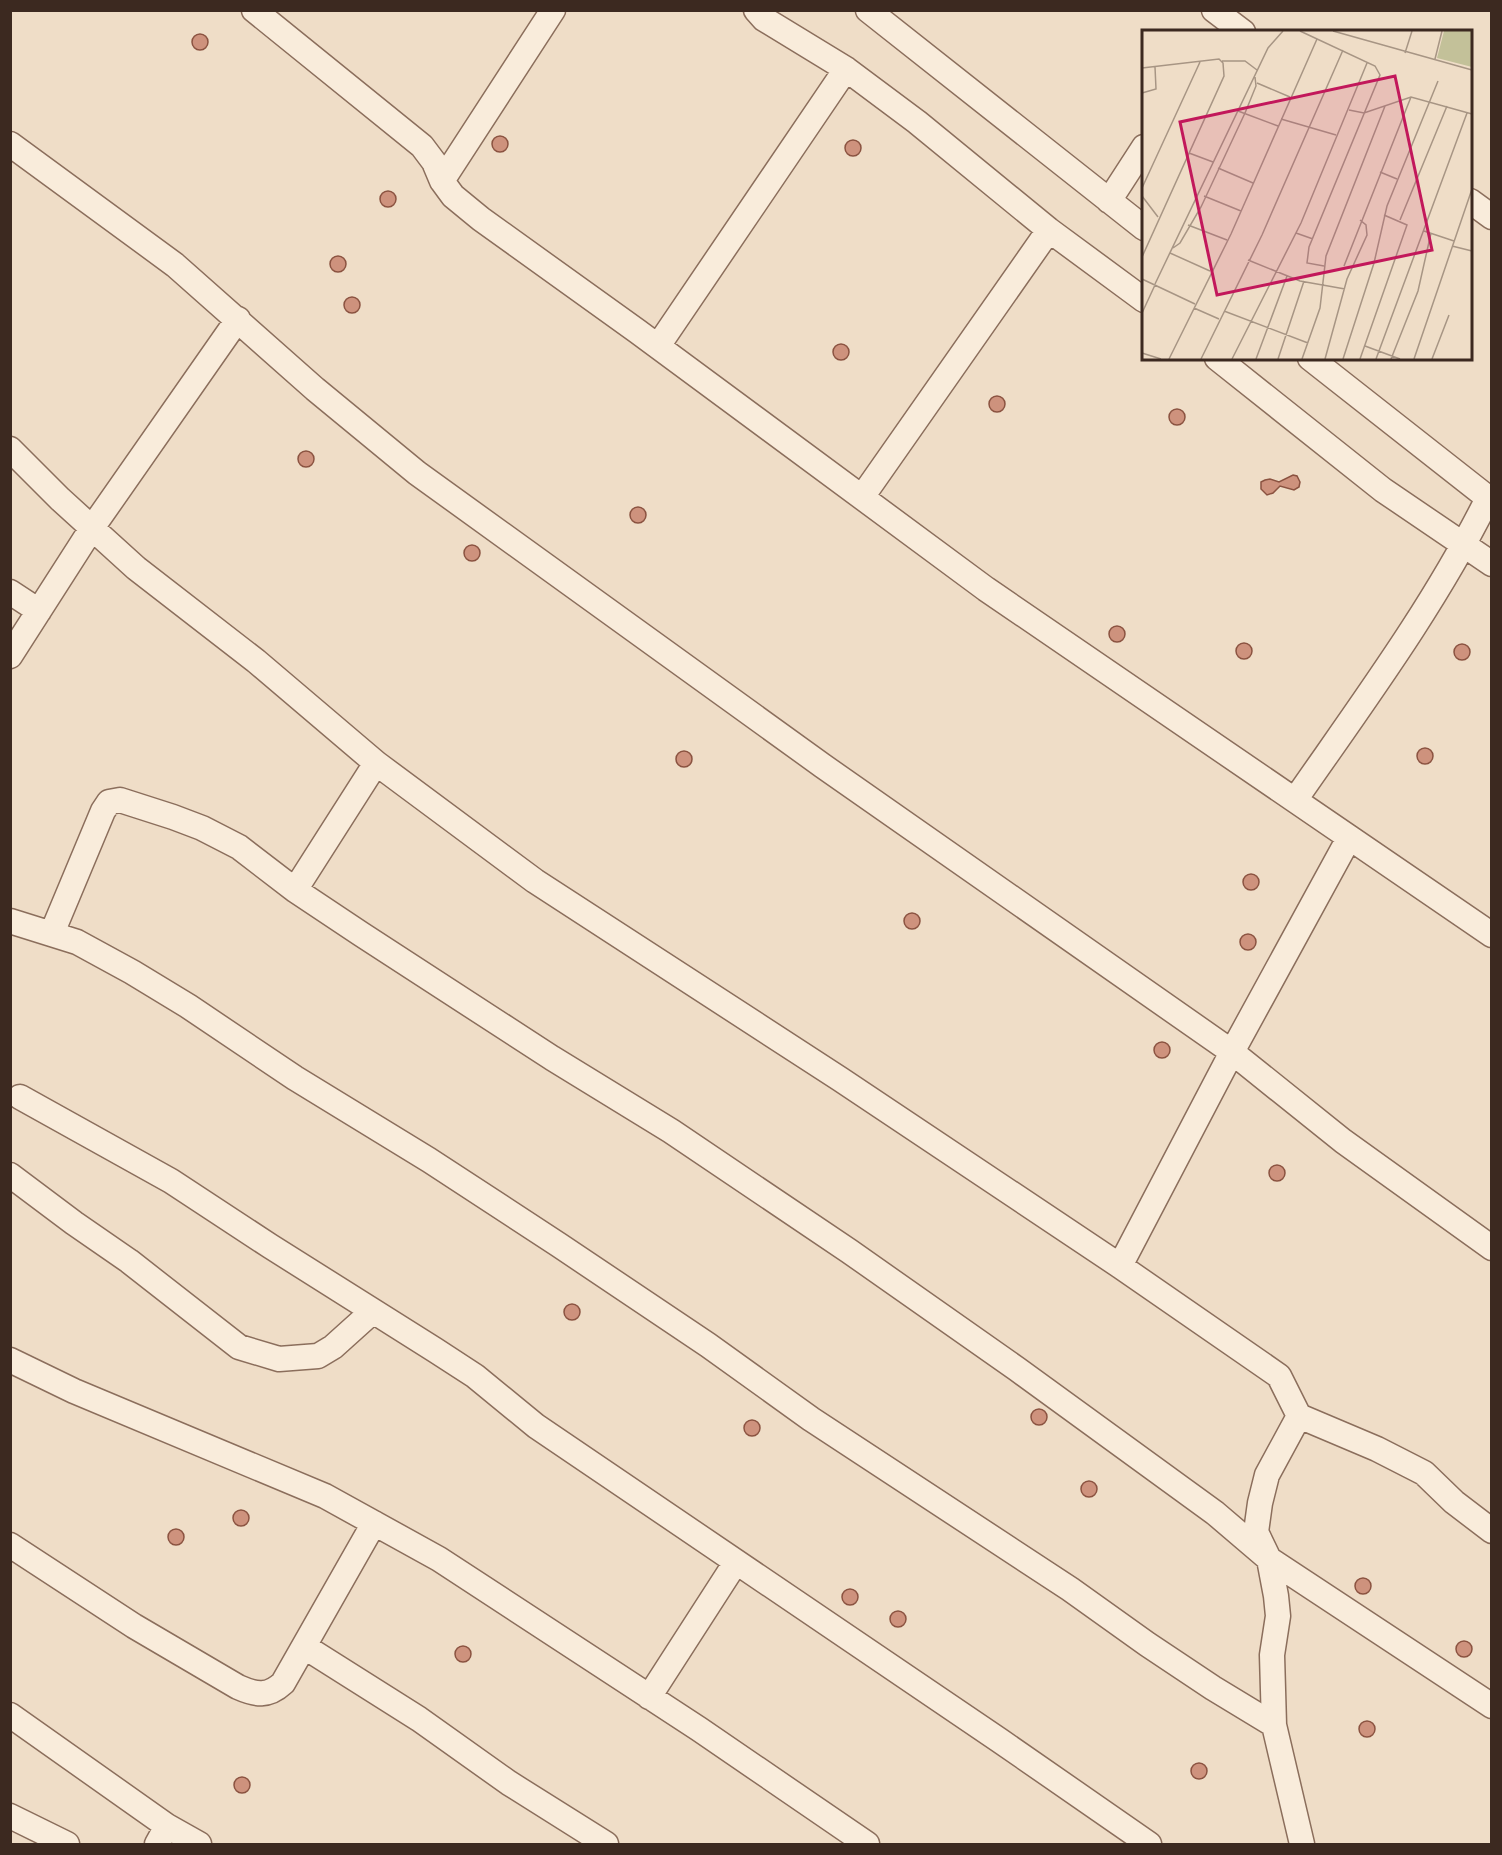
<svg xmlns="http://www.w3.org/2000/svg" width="1502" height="1855" viewBox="0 0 1502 1855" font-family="'Noto Serif',serif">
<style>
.building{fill:#ce927d;stroke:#8b5341;stroke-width:1.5}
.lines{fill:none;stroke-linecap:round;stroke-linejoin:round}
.minor-casing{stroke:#8b6e5c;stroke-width:27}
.minor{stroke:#f9ecdb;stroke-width:24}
.inset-road{fill:none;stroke:#a79584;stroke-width:1.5}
.view{fill:#c2185b;fill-opacity:0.15;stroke:#c2185b;stroke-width:3}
.inset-edge{fill:none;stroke:#3c2920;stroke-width:3}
</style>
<rect width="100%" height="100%" fill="#efddc7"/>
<path class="building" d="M192 42a8 8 0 1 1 16 0a8 8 0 1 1-16 0Z
M492 144a8 8 0 1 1 16 0a8 8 0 1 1-16 0Z
M845 148a8 8 0 1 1 16 0a8 8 0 1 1-16 0Z
M380 199a8 8 0 1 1 16 0a8 8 0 1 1-16 0Z
M330 264a8 8 0 1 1 16 0a8 8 0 1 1-16 0Z
M344 305a8 8 0 1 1 16 0a8 8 0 1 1-16 0Z
M833 352a8 8 0 1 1 16 0a8 8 0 1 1-16 0Z
M989 404a8 8 0 1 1 16 0a8 8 0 1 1-16 0Z
M1169 417a8 8 0 1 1 16 0a8 8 0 1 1-16 0Z
M298 459a8 8 0 1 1 16 0a8 8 0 1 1-16 0Z
M1293 475 1297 476 1300 482 1299 487 1294 490 1280 486 1273 493 1267 495 1261 489V482L1265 480 1270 479 1279 482Z
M630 515a8 8 0 1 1 16 0a8 8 0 1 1-16 0Z
M464 553a8 8 0 1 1 16 0a8 8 0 1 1-16 0Z
M1109 634a8 8 0 1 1 16 0a8 8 0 1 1-16 0Z
M1236 651a8 8 0 1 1 16 0a8 8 0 1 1-16 0Z
M1454 652a8 8 0 1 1 16 0a8 8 0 1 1-16 0Z
M1417 756a8 8 0 1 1 16 0a8 8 0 1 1-16 0Z
M676 759a8 8 0 1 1 16 0a8 8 0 1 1-16 0Z
M1243 882a8 8 0 1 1 16 0a8 8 0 1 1-16 0Z
M904 921a8 8 0 1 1 16 0a8 8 0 1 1-16 0Z
M1240 942a8 8 0 1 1 16 0a8 8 0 1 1-16 0Z
M1154 1050a8 8 0 1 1 16 0a8 8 0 1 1-16 0Z
M1269 1173a8 8 0 1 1 16 0a8 8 0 1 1-16 0Z
M564 1312a8 8 0 1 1 16 0a8 8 0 1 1-16 0Z
M1031 1417a8 8 0 1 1 16 0a8 8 0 1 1-16 0Z
M744 1428a8 8 0 1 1 16 0a8 8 0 1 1-16 0Z
M1081 1489a8 8 0 1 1 16 0a8 8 0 1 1-16 0Z
M233 1518a8 8 0 1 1 16 0a8 8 0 1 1-16 0Z
M168 1537a8 8 0 1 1 16 0a8 8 0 1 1-16 0Z
M1355 1586a8 8 0 1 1 16 0a8 8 0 1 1-16 0Z
M842 1597a8 8 0 1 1 16 0a8 8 0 1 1-16 0Z
M890 1619a8 8 0 1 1 16 0a8 8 0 1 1-16 0Z
M1456 1649a8 8 0 1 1 16 0a8 8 0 1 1-16 0Z
M455 1654a8 8 0 1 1 16 0a8 8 0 1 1-16 0Z
M1359 1729a8 8 0 1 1 16 0a8 8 0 1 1-16 0Z
M1191 1771a8 8 0 1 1 16 0a8 8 0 1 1-16 0Z
M234 1785a8 8 0 1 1 16 0a8 8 0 1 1-16 0Z"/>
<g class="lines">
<defs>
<path id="minor" d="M254 10 422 146 434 162 442 181 453 196 481 219 637 331 986 589 1492 935
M756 10 764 19 846 69 917 122 1049 230 1144 300
M868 10 1144 228
M1214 10 1243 32
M10 144 175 265 315 389 417 473 823 766 1232 1052 1343 1141 1492 1248
M442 181 553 10
M1109 201 1144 147
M1470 201 1492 217
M658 346 846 69
M1217 358 1383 490 1492 564
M1310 358 1492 501
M10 449 60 499 136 568 256 661 376 763 535 881 840 1079 1120 1266 1279 1376 1299 1416 1377 1449 1424 1473 1454 1502 1492 1531
M862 497 1049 230
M10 592 39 611
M10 656 92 528 238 319
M1295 800C1363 702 1435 605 1488 498
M295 890 376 763
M10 921 77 942 132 972 188 1006 295 1078 429 1160 559 1245 708 1345 811 1419 1070 1589 1147 1644 1213 1688 1274 1725
M52 933 103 811 109 802 120 800 173 817 202 828 239 847 295 890 361 934 552 1058 671 1131 849 1251 1017 1369 1215 1513 1269 1559 1492 1706
M20 1097 171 1181 270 1246 435 1350 475 1376 536 1426 999 1740 1149 1844
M10 1175 74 1223 129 1261 239 1347 279 1359 318 1356 333 1347 373 1311
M1120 1266 1232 1052 1349 838
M10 1360 74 1391 325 1496 439 1559 699 1729 867 1844
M1299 1416 1267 1475 1260 1503 1256 1532 1269 1559 1276 1596 1278 1616 1272 1655 1274 1725 1302 1844
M10 1545 134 1626 238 1687C256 1695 268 1697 283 1683L374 1523
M305 1647 419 1719 509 1783 606 1844
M649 1697 736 1562
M10 1715 167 1826 199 1844
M10 1816 67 1844
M157 1844 167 1826"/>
</defs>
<use href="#minor" class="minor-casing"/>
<use href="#minor" class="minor"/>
</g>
<g transform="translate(1142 30)">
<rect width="330" height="330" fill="#efddc7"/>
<path d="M302 1H330V37L295 28Z" fill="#c3c199"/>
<path class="inset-road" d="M158 1 233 36 238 45 167 217 165 233 182 236M191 1 330 40M263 23 270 1M293 29 300 1M80 31H103L115 40M0 38 77 29 81 33 82 46 0 227M115 53 148 67M0 63 14 59 13 37M207 80 222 83 269 67 330 84M96 81 136 96M139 89 194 105M47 123 71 132M76 138 111 153M238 142 255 149M0 158 58 32M0 166 16 187M62 166 99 181M258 190 305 76M46 195 85 210M282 201 312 211M154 203 171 209M310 216 330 221M31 218 38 213 59 177 103 83 114 56 113 47M28 223 68 241M106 230 158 251 203 259M202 236 269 67M0 249 53 274M13 254 126 18 141 1M52 278 77 289M82 281 166 313M0 283 13 255M223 316 258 329M0 323 19 329M27 329 89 204 175 9M59 329 120 205 201 20M90 329 159 193 225 33M114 329 145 246M136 329 162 251M160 329 178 278 184 226 243 76M183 329 205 249 225 205 224 195 218 190M201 329 232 233 245 176 296 51M218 329 265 195 242 185M234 329 325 83M249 329 276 261 289 203M272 329 330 159M290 329 307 285"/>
<path class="view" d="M253 46 290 220 75 265 38 92Z"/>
<rect width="330" height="330" class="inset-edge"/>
</g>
<rect width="1502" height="1855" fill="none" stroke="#3c2920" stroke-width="24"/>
</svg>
